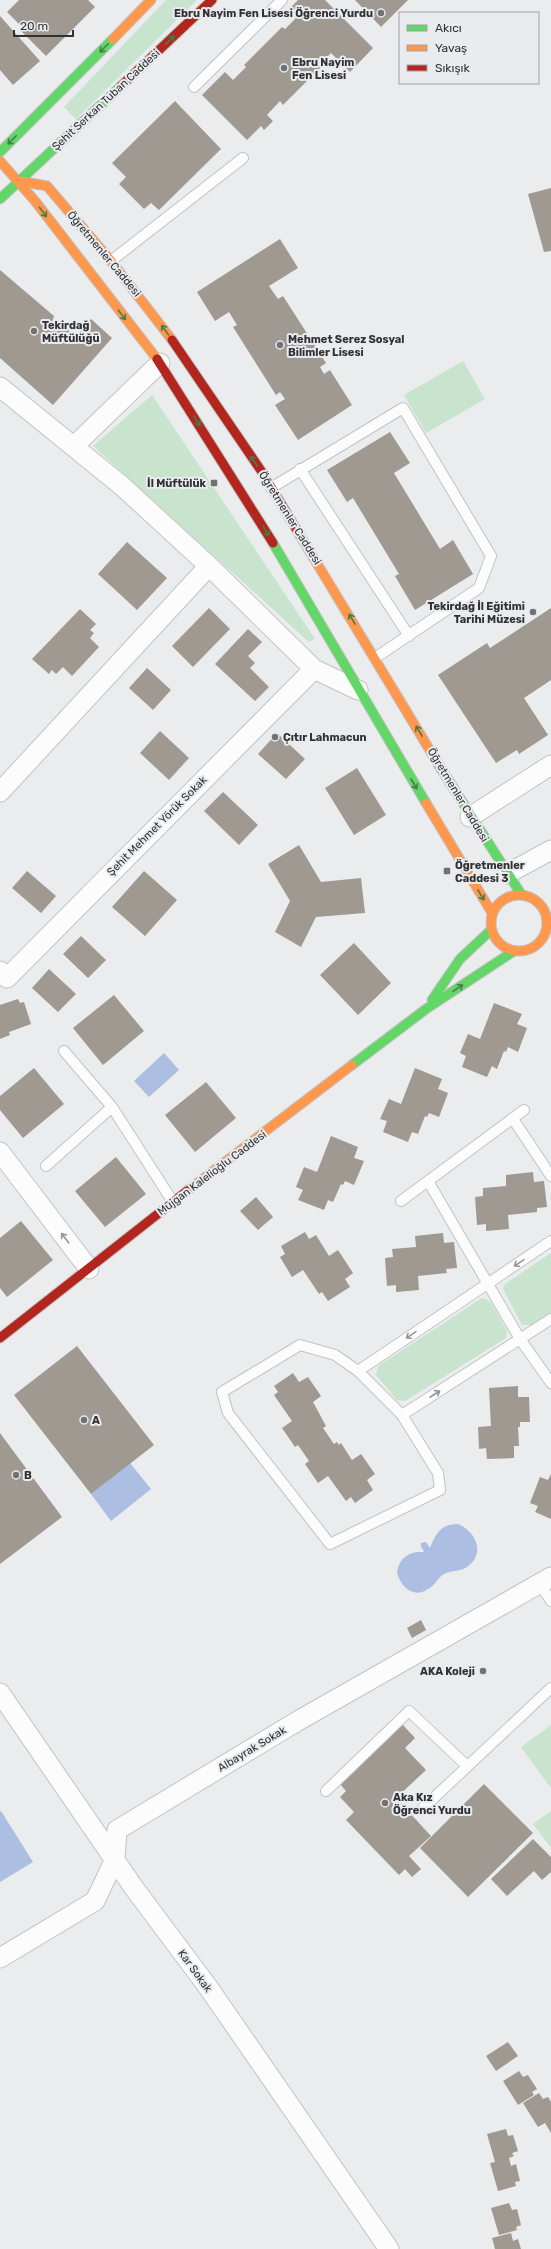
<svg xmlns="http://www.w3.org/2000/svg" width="551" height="2249" viewBox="0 0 551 2249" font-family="Rubik,sans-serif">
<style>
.green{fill:#c8e3ce}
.water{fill:#acbee1}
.building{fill:#9f9991}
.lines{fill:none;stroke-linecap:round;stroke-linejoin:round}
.lane-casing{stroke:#c1c3c4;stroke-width:12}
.street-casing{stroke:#c1c3c4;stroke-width:21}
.fast-casing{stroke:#c1c3c4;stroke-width:11}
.slow-casing{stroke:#c1c3c4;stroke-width:11}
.jam-casing{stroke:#c1c3c4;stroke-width:11}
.lane{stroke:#fcfcfc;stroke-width:10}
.street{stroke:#fcfcfc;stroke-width:19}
.fast{stroke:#63d668;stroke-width:9}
.slow{stroke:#ff974d;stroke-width:9}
.jam{stroke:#b3261e;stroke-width:9}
.oneway{stroke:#487b4b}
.oneway2{stroke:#969698}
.poi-dot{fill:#727274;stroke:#e9ebef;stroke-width:1.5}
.labels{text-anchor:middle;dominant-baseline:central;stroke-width:4;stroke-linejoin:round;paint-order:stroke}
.poi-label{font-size:11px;font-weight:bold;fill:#313133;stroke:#e9ebef;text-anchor:start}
.street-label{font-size:11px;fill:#313133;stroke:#e9ebef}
</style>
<rect width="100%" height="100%" fill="#eaecee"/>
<path class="green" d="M166 0H197L76 119 64 107Z
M463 361 485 399 426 433 404 395Z
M152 395 315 639 309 642 93 446Z
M551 1253V1312L532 1325H522L503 1289 505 1284Z
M482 1298 490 1301 507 1331 506 1338 405 1401 397 1400 376 1375 378 1366Z
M551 1725V1788L521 1747Z
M551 1811V1848L533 1824Z"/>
<path class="water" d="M164 1053 179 1070 149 1097 134 1081Z
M130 1463 151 1489 111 1521 91 1494Z
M458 1524C476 1531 486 1554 467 1567 460 1572 451 1570 444 1574 437 1578 435 1586 428 1589 414 1599 400 1587 397 1572 399 1558 409 1551 423 1552L424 1551 421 1547V1543L426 1542 430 1548C436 1534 440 1524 458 1524Z
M1 1811 33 1862 0 1882V1812Z"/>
<path class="building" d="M19 0H88L95 7 46 56 21 31 23 28 7 12Z
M298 0H325L373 48 350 72 331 53 320 64 322 66 283 105 280 101 267 115 273 121 264 130 261 126 247 140 202 95 225 72 233 80 246 67 244 65 282 27 285 29 296 18 288 10Z
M355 0H408L381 27Z
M0 16 40 61 13 85 0 70Z
M175 101 221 149 159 210 151 203 144 209 119 184 126 177 112 163Z
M551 188V251L544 252 528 194Z
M280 239 298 268 269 286 278 299 283 296 326 363 320 367 324 374 330 370 352 405 298 440 275 405 285 399 280 392 276 395 233 327 237 325 229 312 215 321 197 292Z
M0 270 54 316 52 322 54 324H68L70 339 73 340 91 319 112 338 53 405 0 358Z
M390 432 410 463 394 473 440 549 453 540 473 574 415 610 395 576 399 574 353 498 347 502 327 470Z
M127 542 167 578 137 610 98 574Z
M209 608 230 629 193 667 172 646Z
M551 608V680L524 698 548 735 519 754 517 750 496 763 438 675 487 643 490 648Z
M80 609 96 624 90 630 94 633 90 638 99 647 72 676 63 667 56 674 52 670 49 674 32 659Z
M248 629 262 642 248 656 255 663 250 668 269 687 255 701 215 664Z
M147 668 171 690 153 710 129 688Z
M160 731 189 758 169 780 140 753Z
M277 733 305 759 286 779 258 754Z
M357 768 386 815 354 835 325 788Z
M223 792 258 825 239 845 204 811Z
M299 845 321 882 361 878 365 913 316 917 301 947 275 932 290 901 268 864Z
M27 871 56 896 41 913 12 888Z
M144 871 177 900 145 936 112 907Z
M81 936 106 960 88 978 63 954Z
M354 943 391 983 358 1015 320 975Z
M49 969 76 994 58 1012 32 988Z
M114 995 144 1031 103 1065 73 1028Z
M18 999 20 1003 24 1002 31 1024 9 1032 10 1035 0 1039V1005Z
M494 1003 522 1014 517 1024 527 1028 518 1052 508 1047 506 1052 504 1051 497 1069 492 1066 487 1077 462 1067 466 1056 460 1053 468 1034 480 1039Z
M34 1068 64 1104 23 1138 0 1110V1096Z
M415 1068 442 1079 438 1089 448 1093 439 1117 429 1113 427 1117 425 1116 418 1134 412 1132 408 1142 383 1132 387 1121 380 1119 389 1099 401 1104Z
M206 1082 236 1118 195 1152 165 1115Z
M331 1136 358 1147 354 1158 364 1161 354 1185 345 1181 343 1185 341 1184 333 1202 328 1200 324 1210 298 1200 303 1190 296 1187 304 1167 317 1172Z
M116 1157 146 1194 105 1227 75 1191Z
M533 1172 534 1182 544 1181 547 1207 537 1208V1212L508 1215 509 1229 486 1231V1224L477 1225 475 1197 483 1196V1188L506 1186V1175Z
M256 1197 273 1217 258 1230 240 1211Z
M21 1221 53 1260 7 1297 0 1288V1238Z
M305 1232 309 1239 316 1235 329 1256 338 1250 353 1273 345 1279 350 1287 328 1301 322 1292 319 1294 303 1270 292 1277 280 1257 285 1254 281 1246Z
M443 1233 444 1243 454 1242 457 1268 446 1269 447 1273 418 1276 419 1290 396 1292V1285L387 1286 385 1258 393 1257 392 1249 416 1247 415 1236Z
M77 1346 154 1445 91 1494 14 1395Z
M293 1373 299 1382 308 1377 321 1396 313 1402 326 1426 323 1428 334 1444 337 1442 339 1445 341 1443 352 1460 361 1454 375 1474 367 1480 373 1490 355 1503 351 1497 346 1501 328 1476 318 1483 305 1464 309 1461 298 1445 295 1447 282 1428 292 1421 274 1395 278 1392 274 1386Z
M518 1386V1397H529L530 1422H520V1427H518L519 1446H514V1458L487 1459 486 1448 479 1449 478 1427 491 1426 489 1388Z
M0 1433 62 1517 0 1564Z
M551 1474V1519L535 1512 538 1506 530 1503 540 1477 548 1480Z
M421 1620 426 1630 412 1638 407 1628Z
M402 1724 415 1738 405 1748 426 1770 396 1798 431 1836 409 1856 421 1869 412 1877 405 1869 399 1875 346 1820 354 1812 340 1797 346 1791 340 1784Z
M484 1784 533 1833 468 1897 420 1848Z
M533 1839 551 1857V1872L542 1880 534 1871 507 1896 491 1879Z
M508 2042 518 2056 496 2071 486 2056Z
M519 2071 523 2077 528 2075 537 2089 532 2092 534 2095 518 2105 503 2081Z
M539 2093 543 2099 548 2097 551 2102V2133L545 2123 538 2127 523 2103Z
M506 2129 508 2136 513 2135 518 2151 512 2153 514 2156 509 2158 511 2166 516 2164 520 2181 515 2182 516 2186 498 2191 490 2163 495 2162 487 2134Z
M509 2203 512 2210 517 2209 521 2225 516 2227 517 2230 499 2235 491 2208Z
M511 2233 513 2241 518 2239 521 2249H495L492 2238Z"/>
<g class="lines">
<defs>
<path id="lane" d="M194 87 282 0
M111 261 243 158
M300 469 409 636
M271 488 403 408 491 556 479 588 375 658
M64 1051 112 1107 173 1202
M513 1119 551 1176
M46 1166 112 1107
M428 1181 520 1339 551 1383
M401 1201 524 1110
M300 1345 335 1355 358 1371 402 1415 438 1473 440 1490 330 1544 228 1413 222 1392Z
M358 1371 551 1241
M402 1415 551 1319
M540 1584 551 1601
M326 1791 409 1711 467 1766
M422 1809 551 1688"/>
<path id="street" d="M0 387 122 486 209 566 314 669 358 690
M74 446 160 363
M0 792 209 566
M470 817 551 765
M507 874 551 850
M0 971 7 978 314 669
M0 1152 89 1269
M0 1693 134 1888 208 1987 389 2249
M0 1958 95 1901 115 1859 117 1830 296 1722 551 1577"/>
<path id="fast" d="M0 152 113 39
M0 199 121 86
M273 543 426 803
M440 767 521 894
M432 1000 460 959 491 930
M352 1065 426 1009 514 951"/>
<path id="slow" d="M113 39 151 0
M0 161 35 201 157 359
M19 181 47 186 111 261 172 340
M301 537 440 767
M426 803 492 913
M491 923a28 28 0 1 1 56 0a28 28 0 1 1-56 0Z
M187 1191 352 1065"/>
<path id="jam" d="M121 86 212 0
M172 340 262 472 301 537
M157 359 273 543
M0 1338 187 1191"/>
</defs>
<use href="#lane" class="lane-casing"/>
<use href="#street" class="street-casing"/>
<use href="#fast" class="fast-casing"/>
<use href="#slow" class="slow-casing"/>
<use href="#jam" class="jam-casing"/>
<use href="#lane" class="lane"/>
<use href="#street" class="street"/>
<use href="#fast" class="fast"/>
<use href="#slow" class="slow"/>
<use href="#jam" class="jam"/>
</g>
<defs><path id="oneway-shaft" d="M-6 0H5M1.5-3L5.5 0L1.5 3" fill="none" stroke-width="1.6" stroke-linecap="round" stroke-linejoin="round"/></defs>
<g class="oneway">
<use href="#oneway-shaft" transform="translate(170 40) rotate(-44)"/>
<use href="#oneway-shaft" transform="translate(104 48) rotate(135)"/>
<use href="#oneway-shaft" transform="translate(12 140) rotate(135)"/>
<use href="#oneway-shaft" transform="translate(43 212) rotate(53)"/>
<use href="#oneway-shaft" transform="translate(122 315) rotate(53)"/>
<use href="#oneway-shaft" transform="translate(165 330) rotate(-126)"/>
<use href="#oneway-shaft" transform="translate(197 421) rotate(57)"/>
<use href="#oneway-shaft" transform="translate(254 461) rotate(-124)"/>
<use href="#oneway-shaft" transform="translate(266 531) rotate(60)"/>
<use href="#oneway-shaft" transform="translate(352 619) rotate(-121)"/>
<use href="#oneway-shaft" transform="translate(419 731) rotate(-121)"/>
<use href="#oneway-shaft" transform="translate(414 784) rotate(59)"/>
<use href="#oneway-shaft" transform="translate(481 895) rotate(59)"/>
<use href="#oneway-shaft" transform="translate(458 988) rotate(-34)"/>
</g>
<g class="oneway2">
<use href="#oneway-shaft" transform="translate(65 1238) rotate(-127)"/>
<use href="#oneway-shaft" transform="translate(519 1263) rotate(146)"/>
<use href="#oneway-shaft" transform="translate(411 1335) rotate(146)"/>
<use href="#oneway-shaft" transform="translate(435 1394) rotate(-33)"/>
</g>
<g class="poi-dot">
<circle cx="381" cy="13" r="4"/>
<circle cx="284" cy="68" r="4"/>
<circle cx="34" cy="331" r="4"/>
<circle cx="280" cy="345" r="4"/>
<rect x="210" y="479" width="8" height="8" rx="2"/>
<circle cx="533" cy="612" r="4"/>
<circle cx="275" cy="737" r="4"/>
<rect x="443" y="867" width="8" height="8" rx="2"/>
<circle cx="84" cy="1420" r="4"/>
<circle cx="16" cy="1475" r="4"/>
<circle cx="483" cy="1671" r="4"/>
<circle cx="385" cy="1803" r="4"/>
</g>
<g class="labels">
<g class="poi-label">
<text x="373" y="13" text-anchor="end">Ebru Nayim Fen Lisesi Öğrenci Yurdu</text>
<text x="292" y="62">Ebru Nayim<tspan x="292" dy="13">Fen Lisesi</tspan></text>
<text x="42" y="325">Tekirdağ<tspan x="42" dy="13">Müftülüğü</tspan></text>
<text x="288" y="339">Mehmet Serez Sosyal<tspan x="288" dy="13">Bilimler Lisesi</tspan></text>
<text x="206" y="483" text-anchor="end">İl Müftülük</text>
<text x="525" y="606" text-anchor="end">Tekirdağ İl Eğitimi<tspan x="525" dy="13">Tarihi Müzesi</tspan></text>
<text x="283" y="737">Çıtır Lahmacun</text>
<text x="455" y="865">Öğretmenler<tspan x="455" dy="13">Caddesi 3</tspan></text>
<text x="92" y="1420">A</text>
<text x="24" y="1475">B</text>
<text x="475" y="1671" text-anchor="end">AKA Koleji</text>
<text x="393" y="1797">Aka Kız<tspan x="393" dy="13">Öğrenci Yurdu</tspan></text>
</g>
<g class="street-label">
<text transform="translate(106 100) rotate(-43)">Şehit Serkan Tuban Caddesi</text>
<text transform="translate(104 254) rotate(50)">Öğretmenler Caddesi</text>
<text transform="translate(290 518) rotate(58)">Öğretmenler Caddesi</text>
<text transform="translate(458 795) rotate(59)">Öğretmenler Caddesi</text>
<text transform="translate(157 826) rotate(-45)">Şehit Mehmet Yörük Sokak</text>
<text transform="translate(212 1173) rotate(-37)">Müjgan Kalelioğlu Caddesi</text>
<text transform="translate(252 1749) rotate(-31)">Albayrak Sokak</text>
<text transform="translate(195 1971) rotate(54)">Kar Sokak</text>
</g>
</g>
<rect x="399" y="12" width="140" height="72" fill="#e9ebef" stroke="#9fa1a4"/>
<rect x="407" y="25" width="20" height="6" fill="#63d668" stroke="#9fa1a4"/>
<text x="435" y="32" font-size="12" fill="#313133">Akıcı</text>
<rect x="407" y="45" width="20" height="6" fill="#ff974d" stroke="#9fa1a4"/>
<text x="435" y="52" font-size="12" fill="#313133">Yavaş</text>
<rect x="407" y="65" width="20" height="6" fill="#b3261e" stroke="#9fa1a4"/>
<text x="435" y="72" font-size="12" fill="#313133">Sıkışık</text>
<path d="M14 30v6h59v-6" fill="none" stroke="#313133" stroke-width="2"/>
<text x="20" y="30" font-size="12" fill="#313133" stroke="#e9ebef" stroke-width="3" paint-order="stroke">20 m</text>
</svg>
